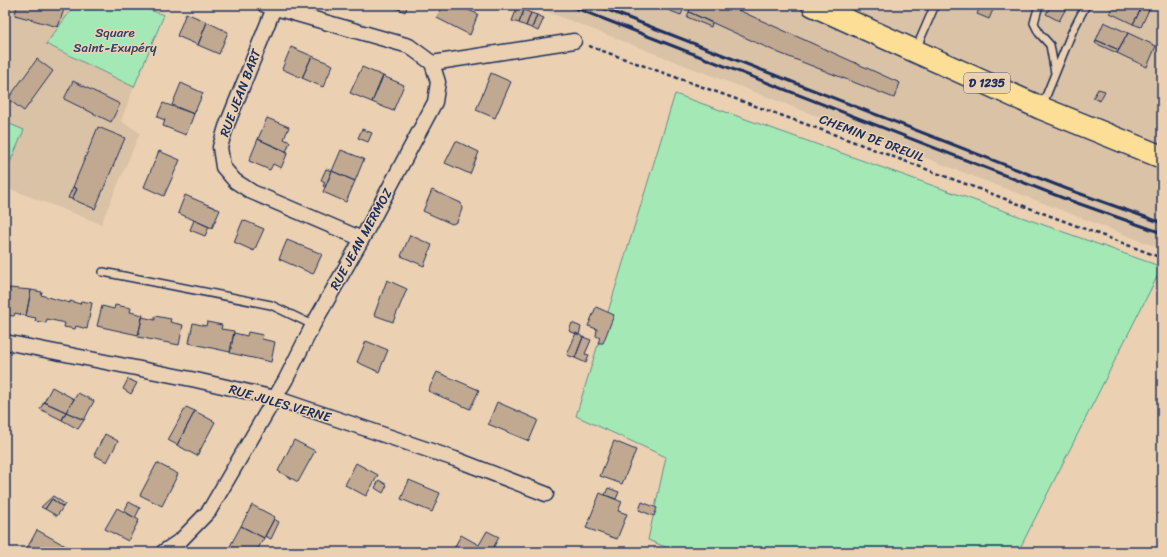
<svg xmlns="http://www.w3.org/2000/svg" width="1167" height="557" viewBox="0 0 1167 557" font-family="Sriracha,sans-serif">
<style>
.built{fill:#dac2a7}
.green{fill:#a4e9b5;stroke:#608c8a}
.building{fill:#c1a991;stroke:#1b2f5e}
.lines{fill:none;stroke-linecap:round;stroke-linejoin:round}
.lane-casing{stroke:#1b2f5e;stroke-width:10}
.street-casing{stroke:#1b2f5e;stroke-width:17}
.primary-casing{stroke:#1b2f5e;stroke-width:25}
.path{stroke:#1b2f5e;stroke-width:2.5;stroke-dasharray:4 3;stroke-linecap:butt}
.lane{stroke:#ebd1b2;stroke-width:7}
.street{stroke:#ebd1b2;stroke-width:14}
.primary{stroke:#fdde96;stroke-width:22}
.rail{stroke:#1b2f5e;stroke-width:3}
.labels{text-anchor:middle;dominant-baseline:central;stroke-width:3;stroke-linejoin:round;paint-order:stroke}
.shield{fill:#ebd1b2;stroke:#596077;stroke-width:1}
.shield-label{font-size:12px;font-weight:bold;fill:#1b2f5e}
.park-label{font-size:13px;fill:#294267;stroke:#ebd1b2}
.street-label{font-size:13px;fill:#1b2f5e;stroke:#ebd1b2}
</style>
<rect width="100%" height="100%" fill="#ebd1b2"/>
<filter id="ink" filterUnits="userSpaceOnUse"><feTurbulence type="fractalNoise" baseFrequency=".025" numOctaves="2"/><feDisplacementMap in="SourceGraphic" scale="8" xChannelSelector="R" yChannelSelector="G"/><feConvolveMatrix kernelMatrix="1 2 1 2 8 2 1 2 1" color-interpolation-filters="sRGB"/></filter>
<g filter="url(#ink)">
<path class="built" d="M5 5H75L46 45 134 87 121 121 140 133 101 224 5 187Z
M530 5H1162V249L684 65Z"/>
<path class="green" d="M75 5H136L164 15 134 87 46 44Z
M675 94 1162 267 1018 552H678L648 540 666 457 576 416Z
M5 122 24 130 5 174Z"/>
<path class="building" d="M17 5H60L65 6 58 27 15 15Z
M389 5H408L405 12Z
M443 5H456L478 14 470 35 437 18Z
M655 5H685L681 15Z
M693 5H727L900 83 894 98 779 53 689 12 691 6Z
M981 5H995L989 19 977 14Z
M1051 5H1068L1059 21 1046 14Z
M1114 5H1143L1133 24 1110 13Z
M1143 5H1151L1141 27 1133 24Z
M517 8 524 10 519 23 512 21Z
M524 10 531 13 526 26 519 23Z
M689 12 712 23 711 27 687 17Z
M186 13 207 22 198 45 177 36Z
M531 13 537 15 532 28 526 26Z
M537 15 544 18 538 31 532 28Z
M207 22 228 32 219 54 198 45Z
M1104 22 1128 33 1119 50 1096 40Z
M1128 33 1156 46 1147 67 1117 53Z
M1096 40 1119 50 1117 53 1095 43Z
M291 47 312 56 302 78 282 69Z
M312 56 333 65 323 87 302 78Z
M37 59 53 71 24 111 8 99Z
M362 67 383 76 372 102 350 93Z
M491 73 511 82 495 118 476 110Z
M383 76 404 85 393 111 372 102Z
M73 81 120 104 111 122 64 99Z
M181 83 203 93 194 114 172 105Z
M1098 89 1105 91 1100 101 1093 98Z
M163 103 194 114 186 135 163 126 165 120 157 117Z
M267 118 289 127 284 139 290 142 286 152 258 139Z
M98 127 125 138 95 209 72 199 77 189 73 187Z
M362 129 372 133 368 142 358 138Z
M258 139 288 152 281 168 273 164 270 170 249 161Z
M456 141 479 152 470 174 445 163Z
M341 150 364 159 355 181 332 171Z
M159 151 180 160 164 196 144 187Z
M326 169 332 171 325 187 323 186 325 182 321 180Z
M332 171 355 181 346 202 323 192Z
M73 187 77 189 72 199 68 198Z
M432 190 461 203 462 209 457 222 452 224 423 211Z
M185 195 220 210 212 228 178 213Z
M194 220 209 227 205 236 190 230Z
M243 220 264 229 254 251 234 242Z
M410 235 432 245 424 266 401 256Z
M287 240 322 254 313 274 279 259Z
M387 280 407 289 393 322 374 315Z
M9 288 31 290 26 316 15 313 14 316 5 315V289L9 290Z
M31 290 42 292 41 295 51 298 70 303V301L80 304 81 301 92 303 87 329 76 326 75 329 64 327 65 323 47 319 46 323 35 321 36 318 26 316Z
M115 305 131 308 130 312 143 315 138 335 97 326 102 306 114 309Z
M596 307 614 315 603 343H598L600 338 596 336 597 329 588 326Z
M155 316 171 319 170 322 183 325 179 345 138 337 142 317 155 320Z
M207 322 222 325 221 329 234 331 230 352 189 343 193 323 206 326Z
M572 323 581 327 579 335 569 331Z
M248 332 263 335 262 339 275 342 271 362 230 353 234 333 247 336Z
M576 333 583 337 575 358 567 355Z
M583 337 591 340 585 354 589 355 586 363 575 358Z
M366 341 388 350 379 372 357 362Z
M437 372 479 390 470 409 428 391Z
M128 379 137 383 131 394 123 389Z
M52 387 74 399 66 412 44 402Z
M78 393 94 401 84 420 66 412Z
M44 402 66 412 62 420 40 409Z
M497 402 538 420 529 441 488 424Z
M186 407 195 411 177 445 168 440Z
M195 411 215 422 197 456 177 445Z
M66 412 84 420 78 429 62 420Z
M105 434 118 441 107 462 94 455Z
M294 440 315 451 298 482 278 471Z
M614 441 636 450 622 484 600 476Z
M157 463 178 474 162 506 140 495Z
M356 463 378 475 366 496 345 485Z
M379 480 387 485 383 493 375 488Z
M409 480 440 493 432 512 401 499Z
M608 488 619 492 616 499 605 495Z
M600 493 622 502 618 511 627 514 617 539 586 528Z
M53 496 65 504 63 507 52 499 45 509 41 507Z
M52 499 63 507 57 516 45 509Z
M129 502 140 508 135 518 124 511Z
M642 502 657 508 654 516 639 510Z
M252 505 275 517 264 538 241 526Z
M117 508 139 520 128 541 105 529Z
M274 519 279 522 271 539 265 536Z
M241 526 264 538 256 552H241L230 546Z
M37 530 73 550 72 552H25Z
M487 531 499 537 491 552H452L461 535 479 545Z"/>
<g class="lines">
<defs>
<path id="lane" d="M1039 5 1034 23 1039 33 1050 45 1055 73
M916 49 935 5
M1042 106 1072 32 1086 5
M103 272 271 305 313 325"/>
<path id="street" d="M274 8 226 127 220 147 223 167 235 181 252 192 362 239
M432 63 574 41
M5 342 196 380 275 398 455 459 546 494
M163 552 181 540 209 511 286 379 313 325 362 239 435 102 438 82 432 63 409 46 265 5"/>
<path id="primary" d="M813 5 1041 108 1162 157"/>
</defs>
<use href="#lane" class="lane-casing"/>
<use href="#street" class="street-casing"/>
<use href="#primary" class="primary-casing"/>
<path class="path" d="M589 46 833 134 1162 258"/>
<use href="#lane" class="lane"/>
<use href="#street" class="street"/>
<use href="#primary" class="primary"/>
<path class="rail" d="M568 5 1063 198 1162 233
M595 5 1067 189 1162 223"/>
</g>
</g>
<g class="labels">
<rect class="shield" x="964" y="73" width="46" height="20" rx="3"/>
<g class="shield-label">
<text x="987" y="83">D 1235</text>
</g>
<g class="park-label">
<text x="115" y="32">Square<tspan x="115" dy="15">Saint-Exupéry</tspan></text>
</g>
<g class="street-label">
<text transform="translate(240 93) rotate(-69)">RUE JEAN BART</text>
<text transform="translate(872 138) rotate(21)">CHEMIN DE DREUIL</text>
<text transform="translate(361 239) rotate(-61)">RUE JEAN MERMOZ</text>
<text transform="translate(280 403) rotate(16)">RUE JULES VERNE</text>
</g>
</g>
<rect width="1167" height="557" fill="none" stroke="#ebd1b2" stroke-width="20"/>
<rect x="10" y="10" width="1147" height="537" fill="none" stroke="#1b2f5e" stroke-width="1.5" filter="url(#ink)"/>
</svg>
